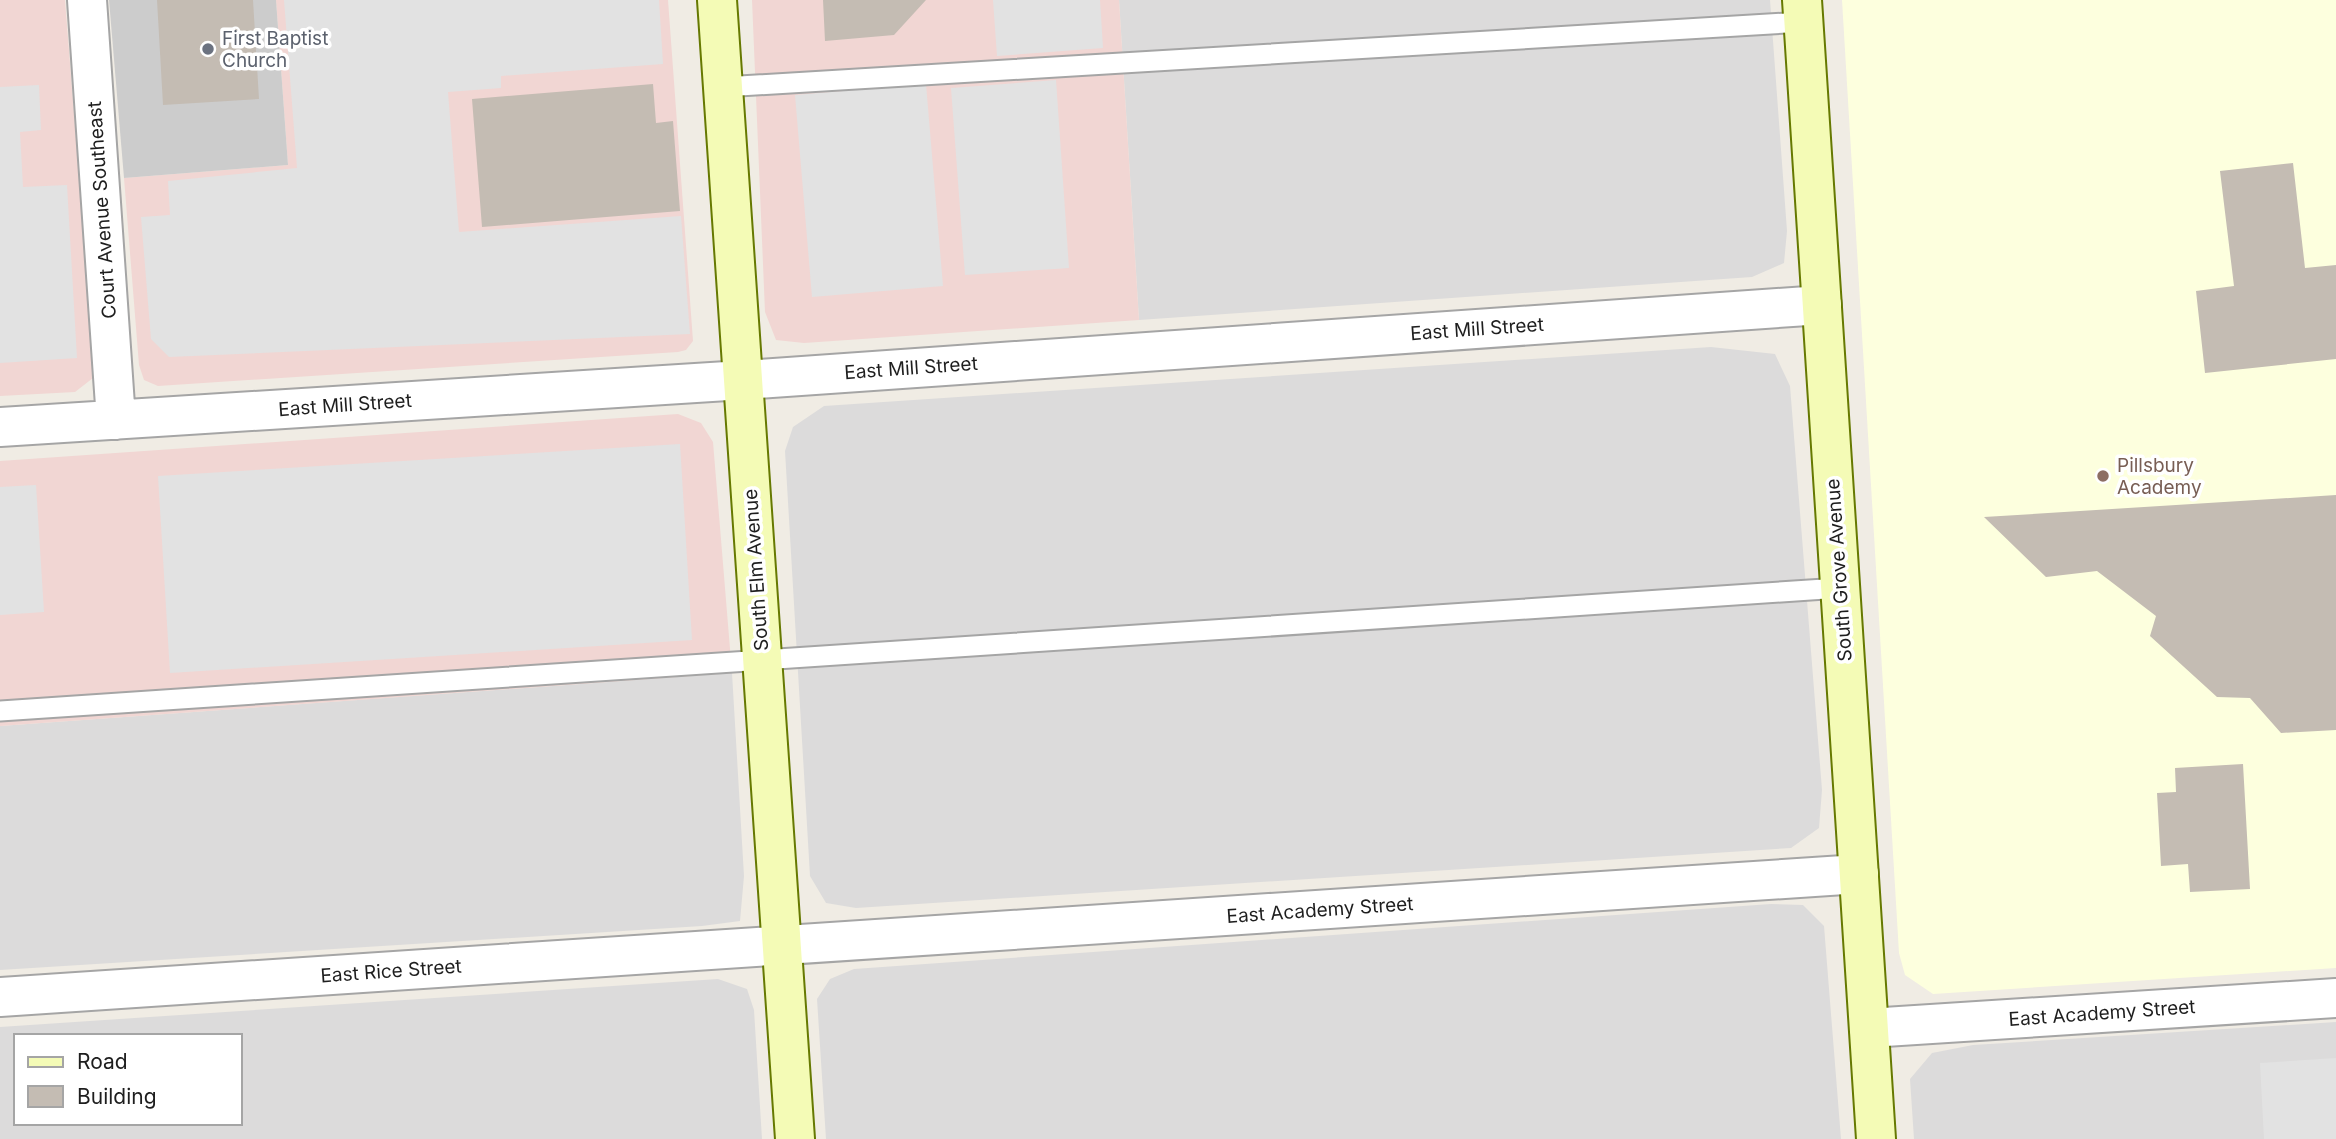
<svg xmlns="http://www.w3.org/2000/svg" width="2336" height="1139" viewBox="0 0 2336 1139" font-family="Inter,sans-serif">
<style>
.residential{fill:#dcdbdb;fill-rule:evenodd}
.commercial{fill:#f1d6d3}
.education{fill:#fdffde}
.religious{fill:#ccc}
.parking{fill:#e2e2e2}
.building{fill:#c4bcb3}
.lines{fill:none;stroke-linecap:round;stroke-linejoin:round}
.lane-casing{stroke:#a5a5a5;stroke-width:23}
.street-casing{stroke:#a5a5a5;stroke-width:42}
.secondary-casing{stroke:#667901;stroke-width:42}
.lane{stroke:#fff;stroke-width:19}
.street{stroke:#fff;stroke-width:38}
.secondary{stroke:#f4fbb6;stroke-width:38}
.worship-dot{fill:#6b7280;stroke:#fff;stroke-width:2.5}
.education-dot{fill:#8d6e63;stroke:#fff;stroke-width:2.5}
.labels{text-anchor:middle;dominant-baseline:central;stroke-width:7;stroke-linejoin:round;paint-order:stroke}
.worship-label{font-size:19px;fill:#5b616d;stroke:#fff;text-anchor:start}
.street-label{font-size:19px;fill:#1e1e1e;stroke:#fff}
.education-label{font-size:19px;fill:#785e54;stroke:#fff;text-anchor:start}
</style>
<rect width="100%" height="100%" fill="#f0ece4"/>
<path class="residential" d="M1119 0H1770L1787 231 1784 263 1752 277 1139 320Z
M1711 347 1775 354 1790 386 1822 790 1819 828 1791 848 856 908 826 903 810 876 785 451 793 427 824 406Z
M732 673 744 876 740 921 702 926 0 970V726Z
M1771 904 1803 905 1824 926 1841 1139H826L817 999 830 979 854 969Z
M718 979 747 989 754 1010 762 1139H0V1027ZM16 1036H240V1123H16Z
M2336 1022V1139H1914L1910 1079 1932 1053 1973 1045Z"/>
<path class="commercial" d="M0 0H65L93 354V378L75 392 0 396Z
M276 0H668L693 341 686 350 678 352 158 386 144 380 139 365 124 178 288 165Z
M752 0H1119L1139 320 804 343 776 340 765 312Z
M678 414 701 423 713 442 732 673 0 726V461Z"/>
<path class="education" d="M1842 0H2336V968L1933 994 1905 975 1899 953Z"/>
<path class="religious" d="M109 0H276L288 165 124 178Z"/>
<path class="parking" d="M284 0H659L663 64 501 76V88L448 92 459 232 681 216 690 334 169 357 151 339 141 217 170 215 168 181 297 168Z
M993 0H1100L1103 48 997 56Z
M1056 80 1069 268 965 275 951 88Z
M926 84 943 286 812 297 795 95Z
M39 85 41 130 20 132 23 187 67 185 77 358 0 363V87Z
M680 444 692 640 170 673 158 476Z
M36 485 44 612 0 615V487Z
M2336 1058V1139H2264L2260 1063Z"/>
<path class="building" d="M157 0H253L259 99 163 105Z
M823 0H926L894 35 825 41Z
M653 84 656 123 673 121 680 211 482 227 472 99Z
M2293 163 2305 268 2336 265V359L2205 373 2196 291 2234 286 2220 171Z
M2336 495V730L2281 733 2250 698 2217 697 2150 636 2156 616 2097 571 2046 577 1984 517Z
M2243 764 2250 889 2190 892 2188 864 2161 866 2157 793 2176 792 2175 768Z"/>
<g class="lines">
<defs>
<path id="lane" d="M723 87 1803 22
M0 711 1840 588"/>
<path id="street" d="M87 0 116 420
M0 427 743 380 1822 305
M0 997 1859 874
M1869 1028 2336 998"/>
<path id="secondary" d="M717 0 795 1139
M1802 0 1876 1139"/>
</defs>
<use href="#lane" class="lane-casing"/>
<use href="#street" class="street-casing"/>
<use href="#secondary" class="secondary-casing"/>
<use href="#lane" class="lane"/>
<use href="#street" class="street"/>
<use href="#secondary" class="secondary"/>
</g>
<circle class="worship-dot" cx="208" cy="49" r="7"/>
<circle class="education-dot" cx="2103" cy="476" r="7"/>
<g class="labels">
<g class="worship-label">
<text x="222" y="38">First Baptist<tspan x="222" dy="22">Church</tspan></text>
</g>
<g class="street-label">
<text transform="translate(102 210) rotate(-94)">Court Avenue Southeast</text>
<text transform="translate(1477 329) rotate(-4)">East Mill Street</text>
<text transform="translate(911 368) rotate(-4)">East Mill Street</text>
<text transform="translate(345 405) rotate(-4)">East Mill Street</text>
<text transform="translate(756 570) rotate(-94)">South Elm Avenue</text>
<text transform="translate(1839 570) rotate(-94)">South Grove Avenue</text>
<text transform="translate(1320 910) rotate(-4)">East Academy Street</text>
<text transform="translate(391 971) rotate(-4)">East Rice Street</text>
<text transform="translate(2102 1013) rotate(-4)">East Academy Street</text>
</g>
<g class="education-label">
<text x="2117" y="465">Pillsbury<tspan x="2117" dy="22">Academy</tspan></text>
</g>
</g>
<rect x="14" y="1034" width="228" height="91" fill="#ffffff" stroke="#a5a5a5" stroke-width="2"/>
<rect x="28" y="1057" width="35" height="10" fill="#f4fbb6" stroke="#a5a5a5" stroke-width="2"/>
<text x="77" y="1069" font-size="21" fill="#1e1e1e">Road</text>
<rect x="28" y="1086" width="35" height="21" fill="#c4bcb3" stroke="#a5a5a5" stroke-width="2"/>
<text x="77" y="1104" font-size="21" fill="#1e1e1e">Building</text>
</svg>
